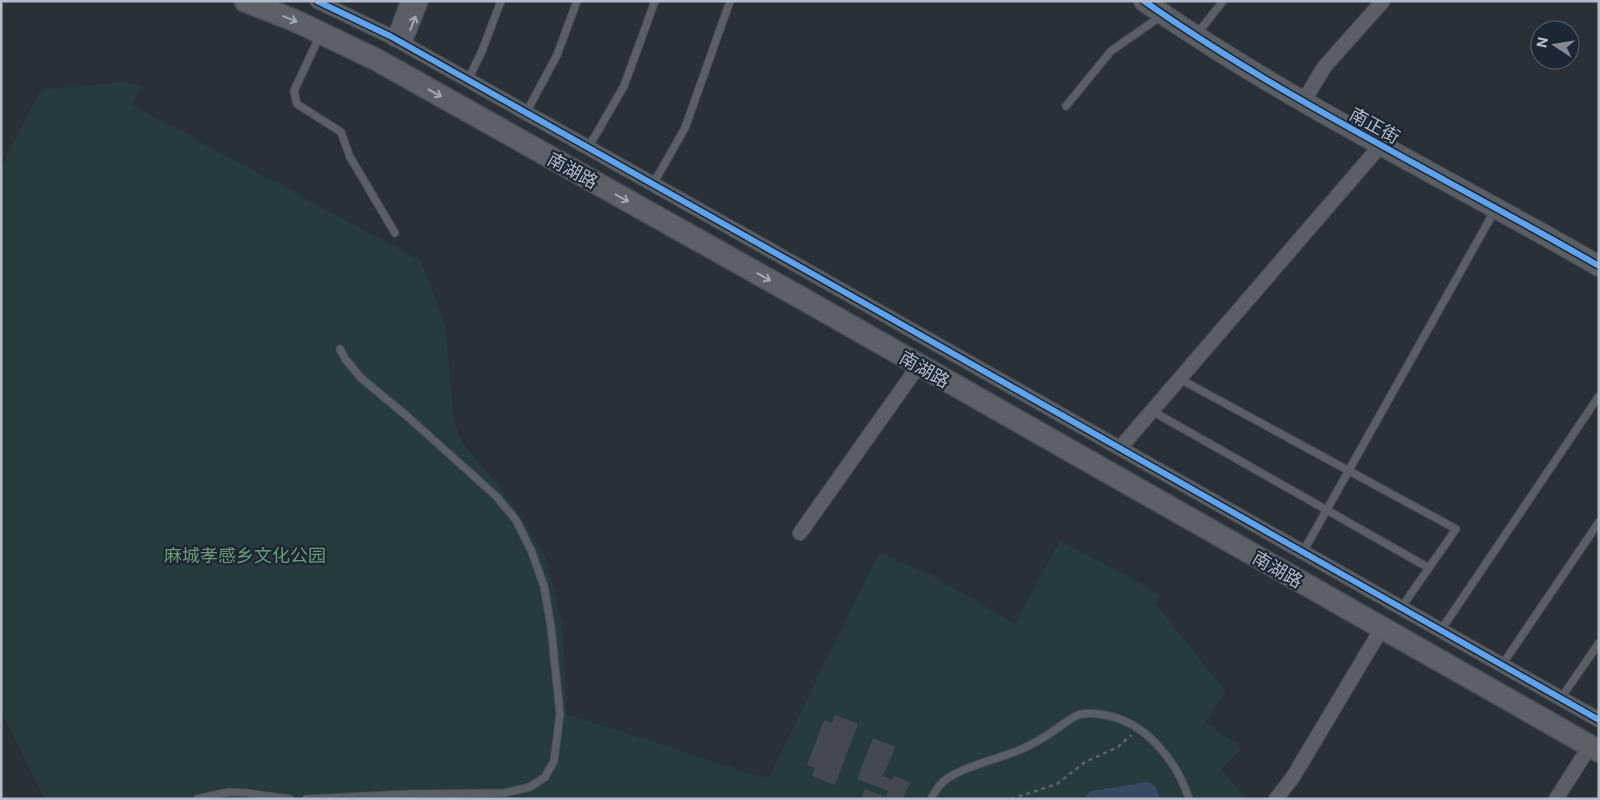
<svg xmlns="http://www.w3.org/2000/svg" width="1600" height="800" viewBox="0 0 1600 800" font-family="Commissioner,'Noto Sans SC',sans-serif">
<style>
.green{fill:#273a3e}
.water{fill:#384963}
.building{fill:#444950}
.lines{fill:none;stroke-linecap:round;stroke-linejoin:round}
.lane-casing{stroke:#484c53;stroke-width:9}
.street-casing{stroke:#484c53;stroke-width:16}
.secondary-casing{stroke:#484c53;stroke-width:22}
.primary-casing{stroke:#484c55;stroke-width:24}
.path{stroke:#5d636a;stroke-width:2.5;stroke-dasharray:4 4;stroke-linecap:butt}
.lane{stroke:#5a5e66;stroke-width:7}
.street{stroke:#5a5e66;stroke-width:14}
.secondary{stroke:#595d64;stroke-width:20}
.primary{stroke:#5c6168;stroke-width:21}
.cycleway-casing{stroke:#1d2633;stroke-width:9}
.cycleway{stroke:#60a3ed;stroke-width:6}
.oneway{stroke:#a2aab6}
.oneway2{stroke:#a2a9b5}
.labels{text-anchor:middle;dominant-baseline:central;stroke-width:4.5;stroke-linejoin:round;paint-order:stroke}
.street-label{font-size:18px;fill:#b4bcc9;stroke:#1d2633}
.park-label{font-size:18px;fill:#6b9a76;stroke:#1d2633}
</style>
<rect width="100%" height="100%" fill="#2a3038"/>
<path class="green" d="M125 82 140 87 132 105 421 261 445 324 454 420 461 441 501 489 518 513 545 556 562 623 567 714 768 779 879 553 931 575 1015 624 1060 540 1146 587 1161 596 1156 604 1226 692 1205 722 1242 748 1221 769 1247 799 44 798 1 711V167L38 95 45 89Z"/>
<path class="water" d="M1148 782 1155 786 1160 799H1083L1091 791Z"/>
<path class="building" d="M835 715 858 724 835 785 812 776 815 768 807 765 824 720 832 723Z
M873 738 895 747 883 776 892 780 894 776 910 782 903 799H861L865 789 886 797 888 791 857 779Z"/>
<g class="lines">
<defs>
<path id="lane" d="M1197 34 1223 1
M320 35 294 91 297 104 341 132 350 157 395 233
M468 80 482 51 501 1
M1066 106 1111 51 1161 16
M526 113 557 55 577 1
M588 148 624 86 655 1
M653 184 685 128 730 1
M1180 379 1456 529 1401 608
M1152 411 1429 568
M1303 552 1495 210
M1441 630 1599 396
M1502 665 1599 522
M1561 698 1599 643
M197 799 229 792 247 793 290 799
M306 799 409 794 504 793 530 787 545 777 554 761 560 714 551 627 544 586 531 550 516 520 496 496 408 417 361 378 346 360 340 349
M931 799C933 795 936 790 939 786 953 768 1000 759 1022 749 1033 744 1045 737 1055 730 1062 725 1069 719 1078 715 1086 712 1095 713 1104 715 1145 721 1177 761 1189 799"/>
<path id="street" d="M317 1 390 36 818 277 1599 720
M394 39 408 1
M404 44 421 1
M1303 102 1325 66 1383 1
M1120 448 1381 145
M800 533 919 365
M1276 799 1293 777 1382 628
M1556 799 1590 746"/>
<path id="secondary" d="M1144 1C1288 102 1447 178 1599 266"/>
<path id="primary" d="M245 1 296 21 377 60 805 300 1599 751"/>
</defs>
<use href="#lane" class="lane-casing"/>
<use href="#street" class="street-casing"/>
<use href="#secondary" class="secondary-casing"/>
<use href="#primary" class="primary-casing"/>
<path class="path" d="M1011 799 1057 784 1085 762 1118 747 1131 735"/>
<use href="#lane" class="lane"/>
<use href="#street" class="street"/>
<use href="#secondary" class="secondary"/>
<use href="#primary" class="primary"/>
<defs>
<path id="cycleway" d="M317 1 390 36 818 277 1599 720
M1144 1C1288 102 1447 178 1599 266"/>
</defs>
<use href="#cycleway" class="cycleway-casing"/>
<use href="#cycleway" class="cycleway"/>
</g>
<defs><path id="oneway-shaft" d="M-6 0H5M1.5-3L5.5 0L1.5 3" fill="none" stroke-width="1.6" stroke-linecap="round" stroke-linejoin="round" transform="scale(1.25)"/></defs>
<g class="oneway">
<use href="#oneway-shaft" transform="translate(290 19) rotate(22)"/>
<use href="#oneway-shaft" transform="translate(435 93) rotate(29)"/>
<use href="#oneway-shaft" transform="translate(622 198) rotate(29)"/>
<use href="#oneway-shaft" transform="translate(764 277) rotate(29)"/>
</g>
<use class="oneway2" href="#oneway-shaft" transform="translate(413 23) rotate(-69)"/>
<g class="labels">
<g class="street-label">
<text transform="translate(1375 125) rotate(29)">南正街</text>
<text transform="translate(573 170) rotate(29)">南湖路</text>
<text transform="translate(925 369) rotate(30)">南湖路</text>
<text transform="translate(1278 569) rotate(30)">南湖路</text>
</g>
<g class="park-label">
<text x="245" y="555">麻城孝感乡文化公园</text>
</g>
</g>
<rect width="1600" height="800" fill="none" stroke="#b4bcc9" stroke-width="5"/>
<g transform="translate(1555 45) rotate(282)"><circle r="24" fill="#1d2633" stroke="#59626f"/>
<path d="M0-4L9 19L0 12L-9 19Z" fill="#848b96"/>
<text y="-8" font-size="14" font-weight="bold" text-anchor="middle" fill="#b4bcc9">N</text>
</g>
</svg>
